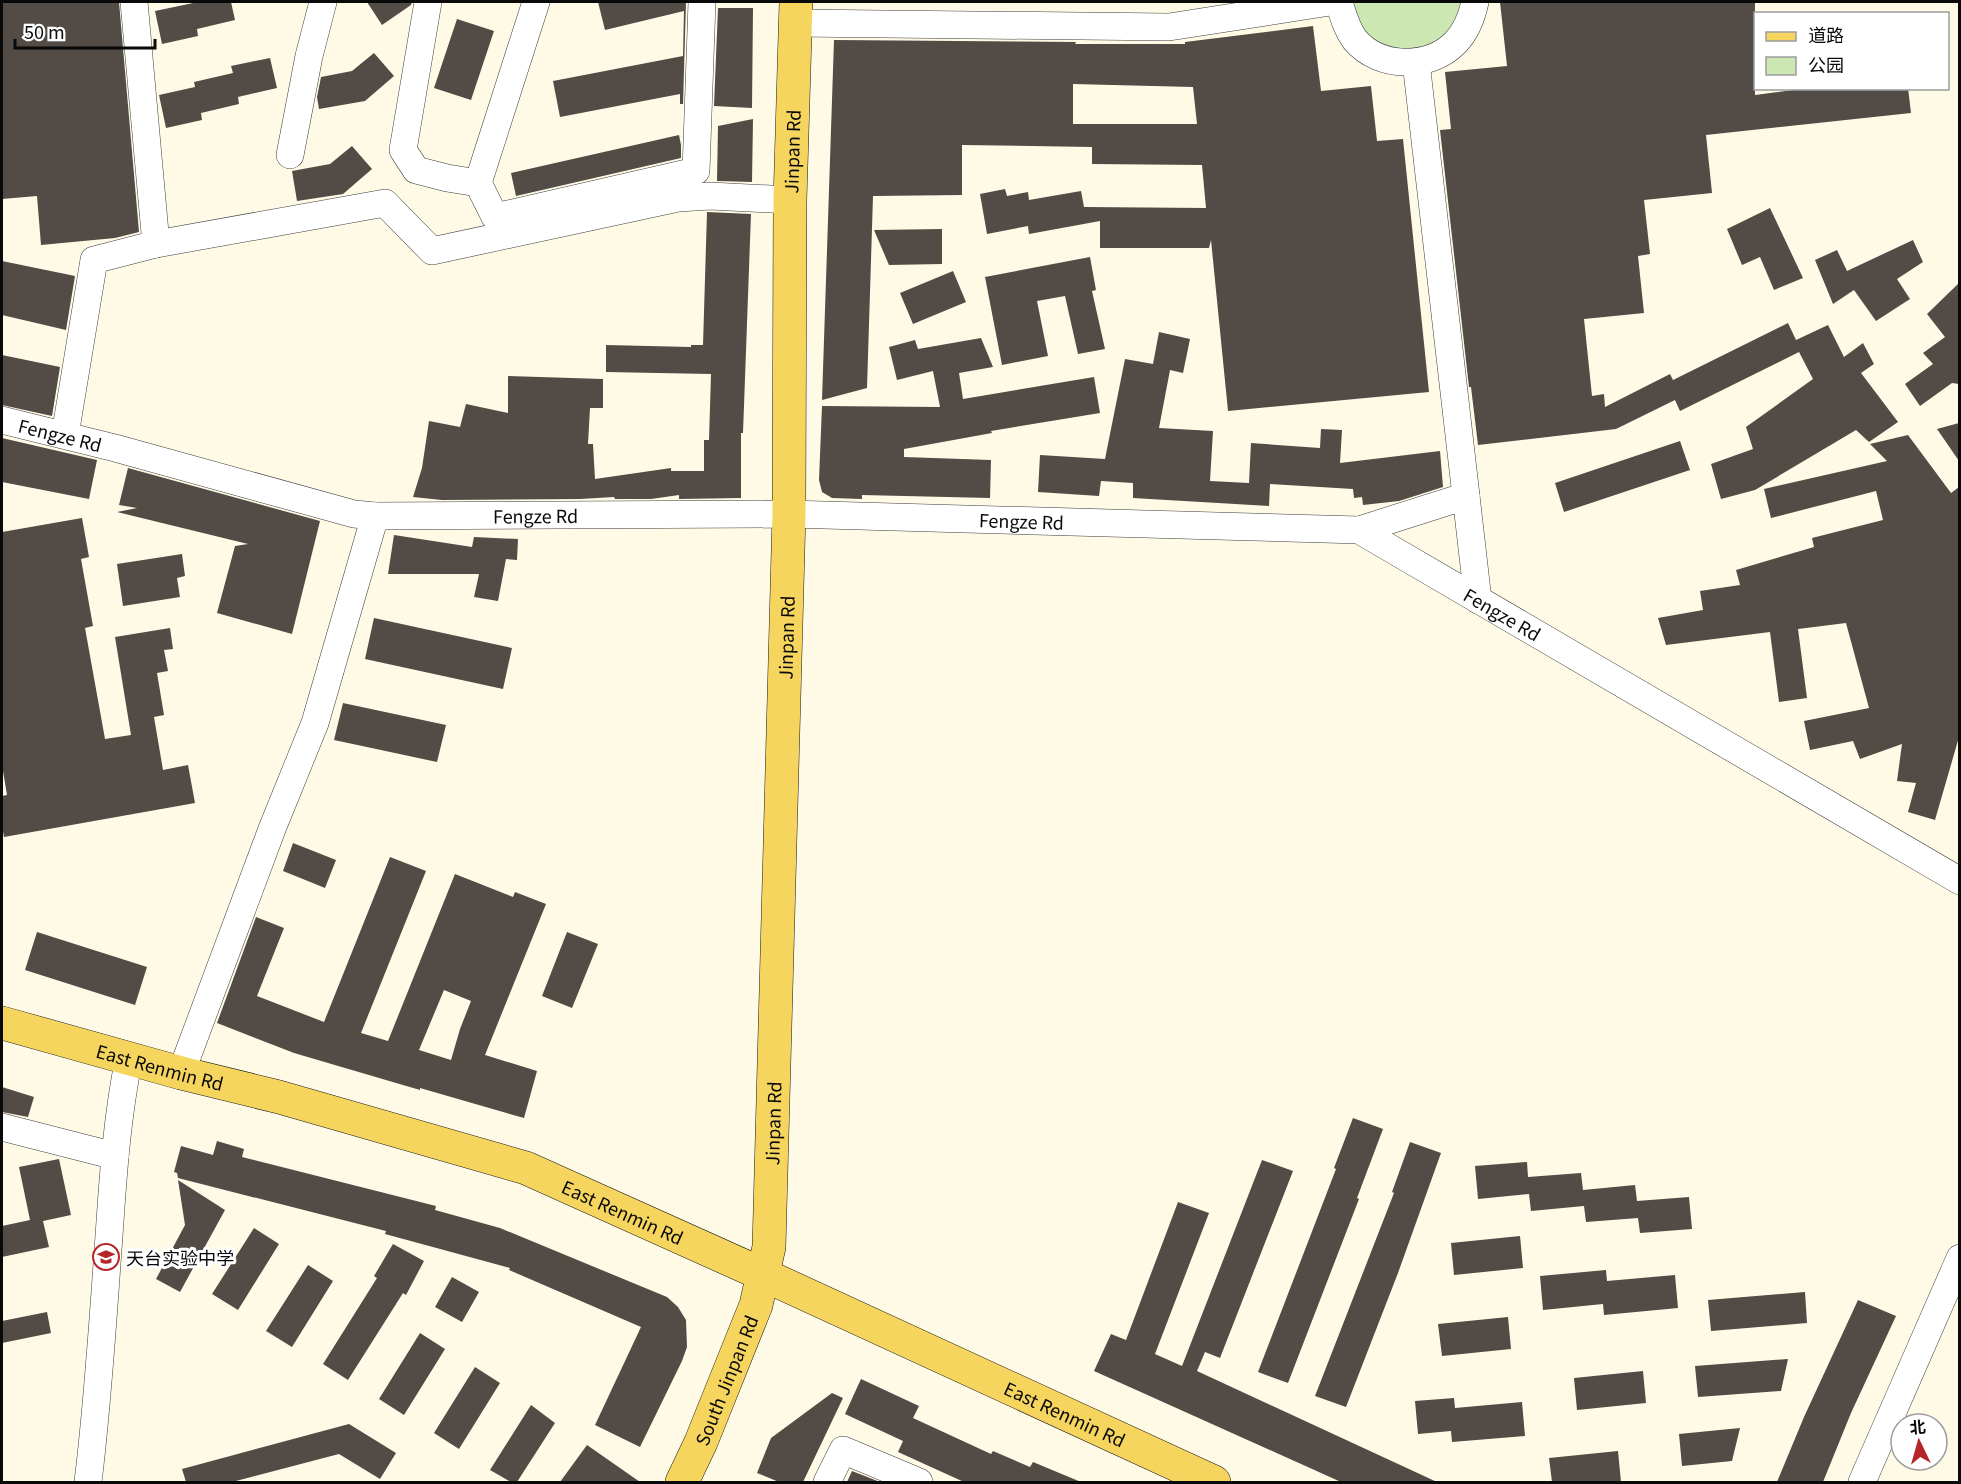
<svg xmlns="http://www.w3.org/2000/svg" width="1961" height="1484" viewBox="0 0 1961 1484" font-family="Georgia,'Noto Sans SC',serif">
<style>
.green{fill:#cce7b2}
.building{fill:#524b46;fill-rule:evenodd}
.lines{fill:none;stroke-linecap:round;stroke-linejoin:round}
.minor-casing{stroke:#3c3c3c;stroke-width:28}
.major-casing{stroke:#1a1a1a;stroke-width:34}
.minor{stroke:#fff;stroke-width:27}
.major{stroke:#f6d55f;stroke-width:33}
.labels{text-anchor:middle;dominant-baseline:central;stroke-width:6;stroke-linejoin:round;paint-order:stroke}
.street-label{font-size:18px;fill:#090909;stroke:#fff}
.poi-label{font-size:18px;fill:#090909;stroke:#fff;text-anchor:start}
</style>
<rect width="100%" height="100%" fill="#fffae6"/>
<path class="green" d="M1339 2H1475L1456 43 1373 54Z"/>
<path class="building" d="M2 2H119L139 232 115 238 41 245 37 196 2 199Z
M198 2H231L235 20 197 29 198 36 162 44 155 11Z
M367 2H412L411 5 382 25Z
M598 2H686L683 104H680V94L560 117 553 81 683 56 684 11 605 30Z
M1500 2H1755V95L1809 88H1908L1911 113 1706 135 1712 193 1644 200 1650 254 1638 256 1644 313 1584 319 1592 396 1604 394 1605 407 1670 374 1673 380 1788 323 1796 340 1828 325 1844 357 1863 343 1874 364 1861 373 1898 422 1869 442 1856 430 1755 490 1721 499 1711 464 1753 449 1746 427 1813 379 1799 352 1680 411 1675 400 1616 429 1478 445 1471 387H1469L1440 130 1451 129 1445 72 1507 66Z
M718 8H753L752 108 714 106Z
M457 19 494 31 471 100 434 88Z
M1313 26 1321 91 1371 86 1377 141 1403 139 1429 392 1228 411 1211 240 1209 248H1100V221L1029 234 1028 226 987 234 980 194 1005 189 1007 196 1028 192 1029 200 1081 191 1084 207 1206 208 1202 165 1092 164V147L962 145V195L873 196 867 388 822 400 834 40 1076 42 1075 44H1185V42ZM1073 84 1193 87 1197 124H1073Z
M374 53 394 76 365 101 319 109 317 97 321 77 352 71Z
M270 58 277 88 238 97 239 104 201 113 202 120 166 128 159 95 195 87 194 82 233 73 231 66Z
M753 119 752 182 717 181 718 126Z
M679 135 681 145V158L516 196 511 173Z
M352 146 372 169 343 194 297 201 292 171 330 164Z
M1770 208 1803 278 1774 290 1760 257 1742 265 1727 229Z
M707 212 751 214 743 433H741V498L679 499V495L651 499H615L614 497 580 499 442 500 413 497 422 468 429 421 460 427 466 404 508 413V376L603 379V408H590L588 444H593L595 479 671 468V471H704V440H709L711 374 606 372V345L691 347V345H703Z
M942 229V264L889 265 874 230Z
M1913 240 1923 262 1897 279 1910 299 1876 321 1854 290 1833 304 1815 260 1837 250 1847 271Z
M1090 257 1096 290 1092 291 1105 349 1078 354 1065 296 1037 301 1048 356 1002 365 985 277Z
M2 261 75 276 66 330 2 315Z
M953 271 966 302 913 324 900 293Z
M1959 283V384L1952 383 1920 406 1905 384 1933 364 1923 353 1945 337 1927 314Z
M1159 332 1190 339 1183 373 1170 370 1159 428 1213 431 1210 481 1249 483 1251 443 1320 448 1321 429 1342 430 1340 463 1440 451 1443 487 1399 501 1363 505 1362 497 1354 498 1353 489 1270 484 1269 506 1133 498V483L1101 481 1099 496 1038 492 1040 455 1105 459 1125 359 1153 364Z
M981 338 993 367 959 373 963 399 1094 377 1100 413 991 431 992 433 904 449V457L991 460 990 498 862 495V499L832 498 822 492 819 480 822 406 940 407 933 371 897 380 889 347 915 340 918 349Z
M2 355 60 367 52 416 2 405Z
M1959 423V461L1937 429Z
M1908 435 1951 493 1959 487V737L1935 820 1908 812 1916 783 1897 781 1902 744 1860 759 1853 741 1810 750 1804 721 1869 708 1846 623 1798 629 1807 698 1779 702 1770 632 1666 645 1658 618 1703 610 1700 591 1740 585 1736 570 1814 547 1812 538 1883 520 1876 491 1771 518 1764 489 1887 461 1870 444Z
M2 438 97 460 89 499 2 482Z
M1680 441 1690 470 1564 512 1555 483Z
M128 468 320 521 292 634 217 613 235 546 248 544 117 512 137 508 119 505Z
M82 518 89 557 81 559 93 626 85 628 105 739 131 735 115 637 170 628 173 649 164 650 168 671 157 673 164 715 154 717 163 770 188 765 195 803 4 837 2 825V796L7 795 2 765V532Z
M394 535 472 547 474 537 518 539 517 560 506 559 498 601 474 597 479 574H388Z
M182 554 185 576 177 578 180 597 123 606 117 564Z
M374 618 512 648 503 689 365 659Z
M343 703 446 725 437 762 334 740Z
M293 843 336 860 325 888 283 871Z
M390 857 426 871 361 1033 388 1041 455 874 513 897 515 892 546 904 485 1055 537 1071 524 1118 420 1088V1090L294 1053 217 1023 256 917 284 928 257 996 324 1022ZM444 990 471 1001 460 1029 451 1060 419 1050Z
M37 932 147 967 135 1005 25 970Z
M567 932 598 944 572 1008 542 996Z
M2 1087 34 1097 28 1117 2 1112Z
M1353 1118 1383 1129 1357 1198 1359 1199 1288 1383 1258 1372 1336 1169 1334 1168Z
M217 1141 244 1149 242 1157 436 1206 435 1210 500 1228 667 1297 678 1307 686 1320 687 1347 682 1361 640 1447 595 1425 641 1327 509 1270 510 1268 385 1234 386 1231 178 1178 177 1173 174 1172 181 1146 213 1155Z
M1410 1142 1441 1153 1398 1273 1346 1407 1315 1396 1394 1193 1392 1192Z
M59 1159 71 1215 43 1221 49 1247 2 1257V1226L30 1220 19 1167Z
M1262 1160 1293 1171 1220 1358 1205 1352 1197 1371 1437 1482H1341L1094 1371 1111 1334 1126 1340 1178 1202 1209 1213 1155 1354 1182 1366Z
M1527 1162 1528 1177 1581 1173 1583 1190 1635 1185 1637 1201 1689 1197 1692 1229 1640 1233 1638 1218 1586 1222 1584 1206 1531 1211 1529 1194 1478 1199 1475 1166Z
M178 1180 225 1210 180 1292 156 1279 185 1225Z
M254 1228 279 1244 238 1310 212 1294Z
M1520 1236 1523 1268 1454 1275 1451 1243Z
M393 1244 424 1261 406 1295 403 1293 348 1380 323 1364 377 1278 374 1276Z
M308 1265 333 1281 292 1347 266 1331Z
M1606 1270 1607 1281 1675 1275 1678 1308 1604 1315 1603 1304 1543 1310 1540 1276Z
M452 1277 479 1292 462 1322 435 1307Z
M1805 1292 1807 1323 1711 1331 1708 1300Z
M1858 1300 1896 1316 1851 1413 1823 1482H1777L1804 1417Z
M47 1312 51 1333 2 1343V1321Z
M1508 1317 1511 1349 1442 1356 1438 1324Z
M420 1333 445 1349 404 1415 379 1399Z
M1788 1359 1781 1391 1698 1397 1695 1366Z
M475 1367 500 1383 459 1449 434 1433Z
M1643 1371 1646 1403 1577 1410 1574 1378Z
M861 1379 919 1406 913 1418 991 1454 993 1451 1030 1467 1033 1462 1081 1482H964L898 1452 903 1441 845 1414Z
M832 1393 843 1398 803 1482H779L757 1473 771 1438Z
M1454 1398 1455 1408 1522 1402 1525 1436 1452 1442 1451 1431 1418 1434 1415 1401Z
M531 1405 555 1423 517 1482H511L490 1470Z
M349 1424 396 1453 380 1479 339 1454 232 1482H186L182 1469Z
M1740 1428 1732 1461 1682 1466 1679 1434Z
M587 1445 640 1482H560Z
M1618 1451 1621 1482H1552L1549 1458Z
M852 1471 880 1482H847Z"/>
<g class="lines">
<defs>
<g id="minor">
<path d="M428 2 403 150 416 170 447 178 478 183 536 2"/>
<path d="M1339 2C1343 15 1346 28 1355 40 1380 69 1429 69 1455 43 1466 32 1472 16 1475 2"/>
<path d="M796 23 1169 27 1330 2"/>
<path d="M1416 62 1478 600"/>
<path d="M290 155 309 56 323 2"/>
<path d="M478 183 495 217 696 171 702 2"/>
<path d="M156 244 385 203 432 251 678 198 710 196 790 200"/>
<path id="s1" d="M2 420 115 448 354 514 375 516 789 514 1359 530 1960 881"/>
<path d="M65 435 94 260 156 244 134 2"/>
<path d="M1359 530 1466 496"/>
<path d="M181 1073 272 829 315 723 375 516"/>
<path d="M2 1127 115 1156"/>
<path d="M88 1482C98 1401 103 1318 109 1236 113 1176 117 1117 129 1058"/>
<path d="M827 1482 843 1450 919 1482"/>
<path d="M1862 1482 1960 1258"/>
</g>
<g id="major">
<path id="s2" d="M2 1023 181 1073 279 1097 526 1168 764 1275 1214 1482"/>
<path id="s3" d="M682 1482 701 1442 756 1305 769 1247 789 514 790 200 796 2"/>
</g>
</defs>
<use href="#minor" class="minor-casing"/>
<use href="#major" class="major-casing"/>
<use href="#minor" class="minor"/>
<use href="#major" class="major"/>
</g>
<defs>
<symbol id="school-ring" viewBox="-11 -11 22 22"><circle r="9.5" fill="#fff" stroke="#b52629" stroke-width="1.5"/><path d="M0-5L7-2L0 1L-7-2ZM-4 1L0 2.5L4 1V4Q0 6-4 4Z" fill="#b52629"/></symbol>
</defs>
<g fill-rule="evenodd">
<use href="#school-ring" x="91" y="1242" width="30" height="30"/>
</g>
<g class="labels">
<g class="street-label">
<text stroke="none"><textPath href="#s3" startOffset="1347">Jinpan Rd</textPath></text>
<text stroke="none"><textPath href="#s1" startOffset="60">Fengze Rd</textPath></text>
<text stroke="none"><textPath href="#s1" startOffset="546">Fengze Rd</textPath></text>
<text stroke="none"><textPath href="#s1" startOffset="1032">Fengze Rd</textPath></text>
<text stroke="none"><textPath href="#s1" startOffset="1536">Fengze Rd</textPath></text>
<text stroke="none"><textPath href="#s3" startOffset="861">Jinpan Rd</textPath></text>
<text stroke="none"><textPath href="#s2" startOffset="164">East Renmin Rd</textPath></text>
<text stroke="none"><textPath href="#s3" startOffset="375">Jinpan Rd</textPath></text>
<text stroke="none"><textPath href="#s2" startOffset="650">East Renmin Rd</textPath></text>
<text stroke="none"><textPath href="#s3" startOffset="111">South Jinpan Rd</textPath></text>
<text stroke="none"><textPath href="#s2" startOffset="1136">East Renmin Rd</textPath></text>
</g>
<g class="poi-label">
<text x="126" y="1257">天台实验中学</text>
</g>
</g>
<rect width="1961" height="1484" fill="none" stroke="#090909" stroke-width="6"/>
<rect x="1754" y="12" width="195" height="78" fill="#ffffff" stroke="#9d9d9d" stroke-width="1.5"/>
<rect x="1766" y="32" width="30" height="9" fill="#f6d55f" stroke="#9d9d9d" stroke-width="1.5"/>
<text x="1808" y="42" font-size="18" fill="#090909">道路</text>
<rect x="1766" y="57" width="30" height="18" fill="#cce7b2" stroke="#9d9d9d" stroke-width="1.5"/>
<text x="1808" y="72" font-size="18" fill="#090909">公园</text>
<g transform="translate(1919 1442) rotate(355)"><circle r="28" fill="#ffffff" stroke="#9d9d9d" stroke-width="1.5"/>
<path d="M0-4.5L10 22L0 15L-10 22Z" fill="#b52629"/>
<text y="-9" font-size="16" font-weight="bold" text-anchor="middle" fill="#090909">北</text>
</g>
<path d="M15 39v9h140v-9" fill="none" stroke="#090909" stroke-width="3"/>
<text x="24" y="39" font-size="18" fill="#090909" stroke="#ffffff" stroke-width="4.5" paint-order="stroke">50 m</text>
</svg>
